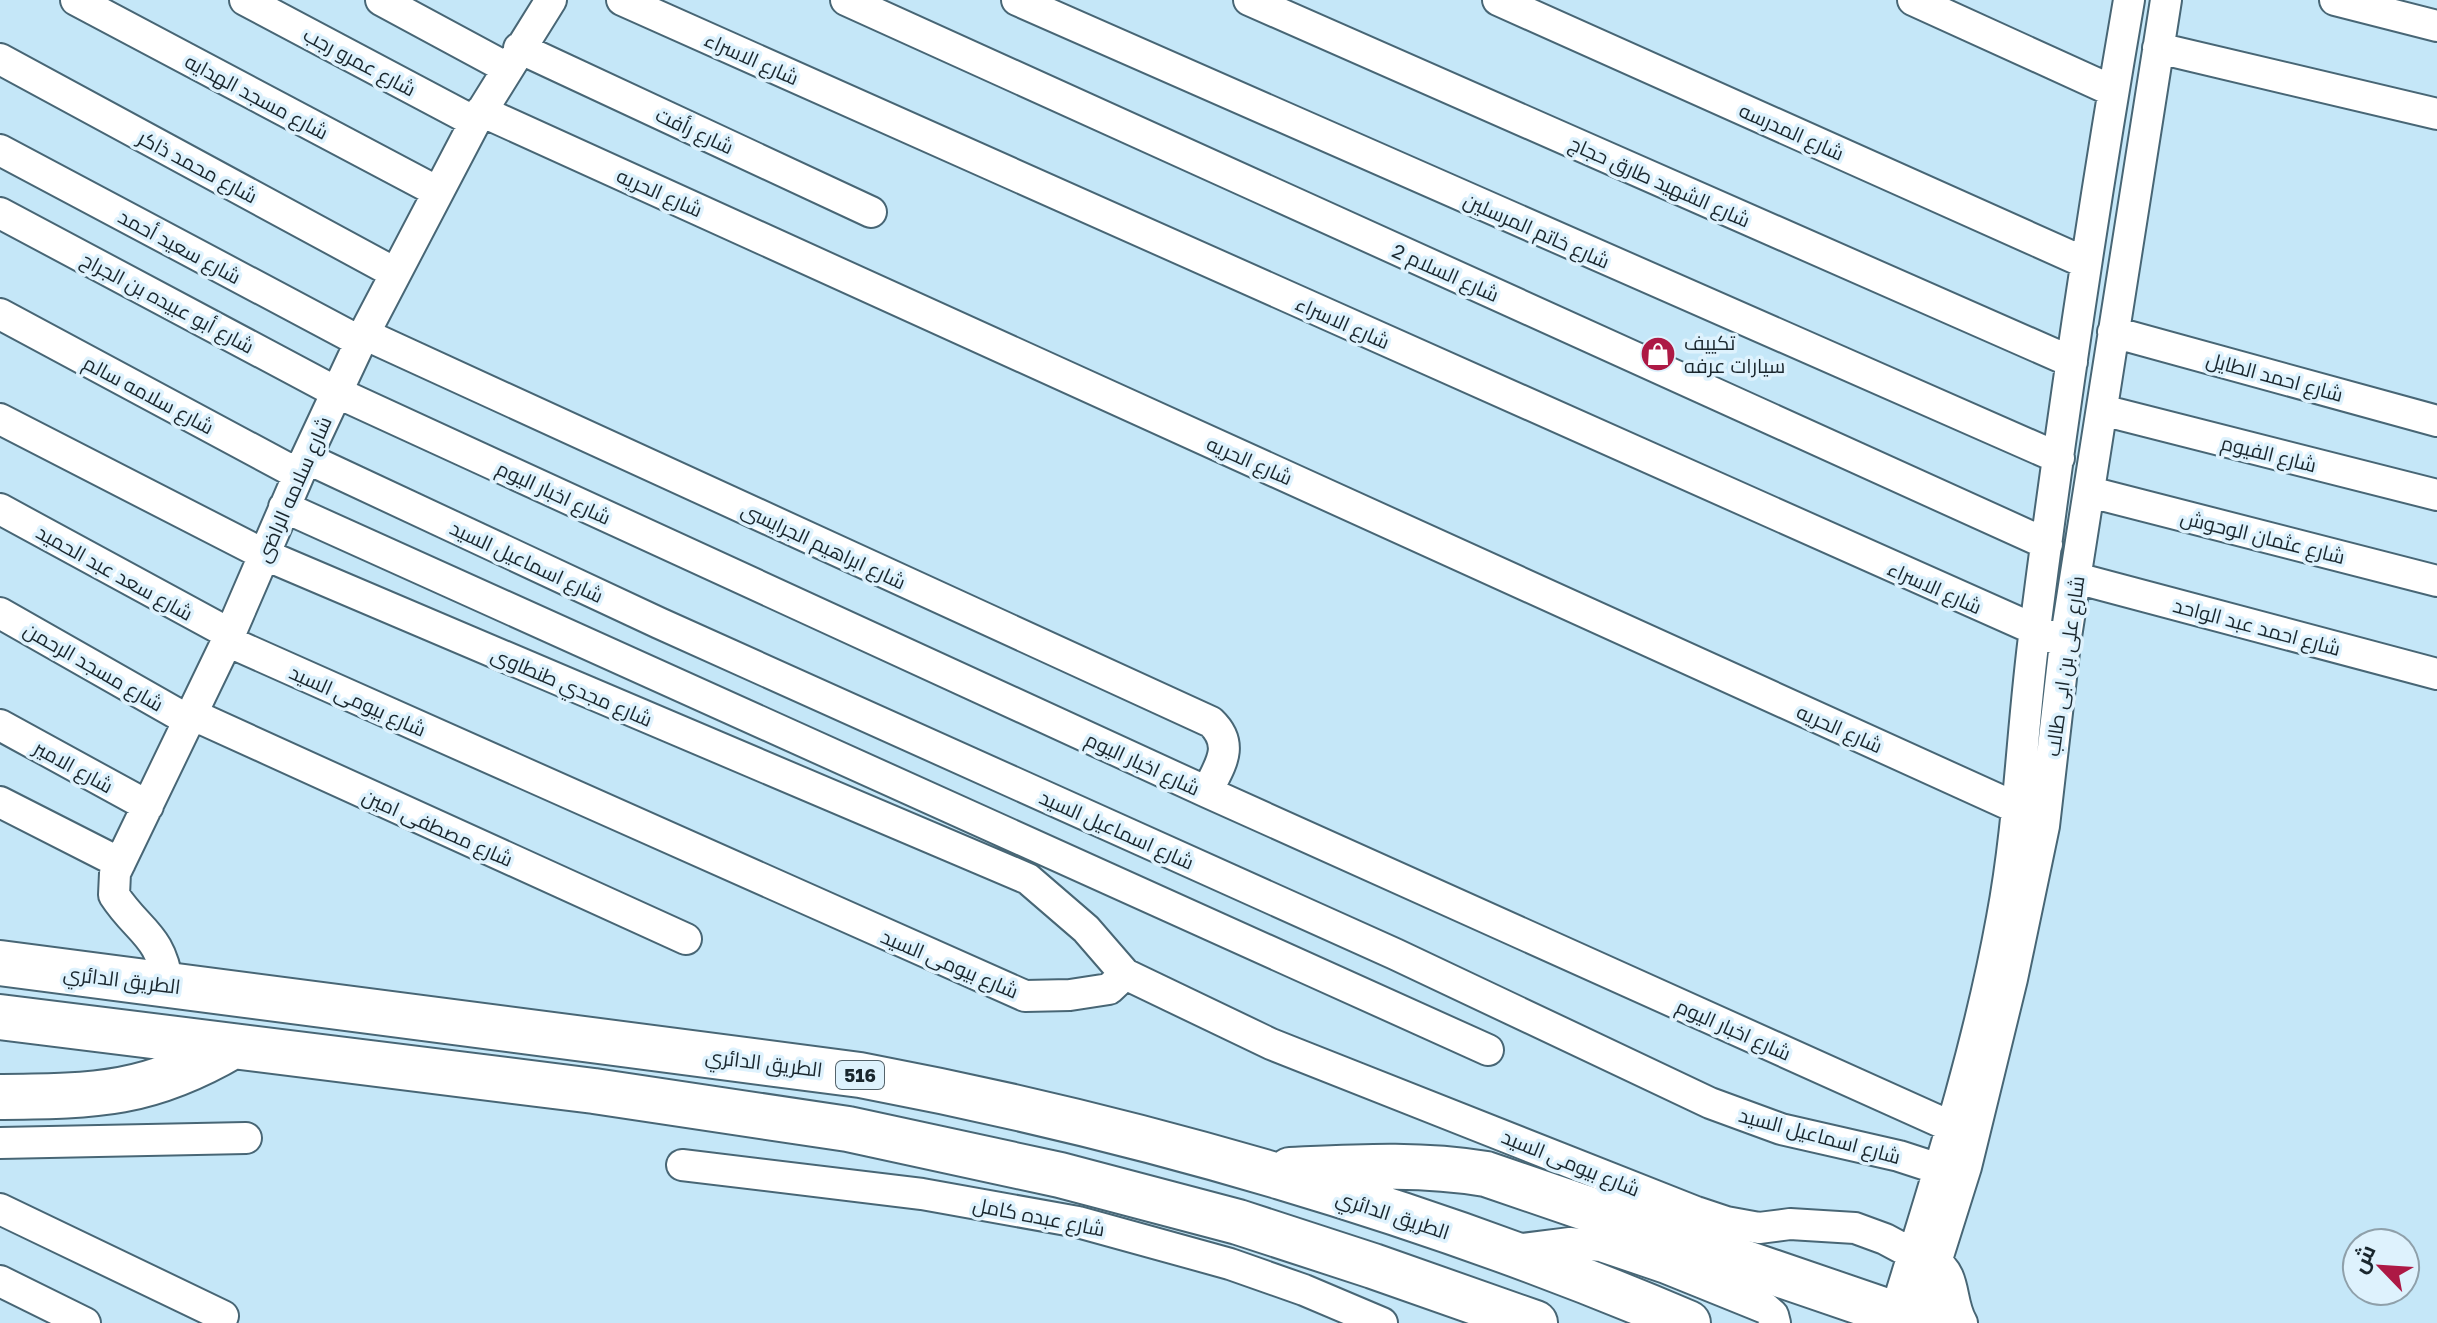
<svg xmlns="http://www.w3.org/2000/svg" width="2437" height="1323" viewBox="0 0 2437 1323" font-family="'Golos Text',Cairo,sans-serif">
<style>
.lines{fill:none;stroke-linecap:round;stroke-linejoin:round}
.minor-casing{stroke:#486675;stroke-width:34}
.highway-casing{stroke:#486675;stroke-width:48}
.minor{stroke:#fff;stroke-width:30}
.highway{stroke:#fff;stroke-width:44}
.labels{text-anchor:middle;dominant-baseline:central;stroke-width:7;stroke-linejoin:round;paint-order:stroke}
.shield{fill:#def2fd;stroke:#54636b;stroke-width:2}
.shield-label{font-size:18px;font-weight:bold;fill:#19262d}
.street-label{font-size:20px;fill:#19262d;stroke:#def2fd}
.poi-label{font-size:20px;fill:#19262d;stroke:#def2fd;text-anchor:start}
</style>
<rect width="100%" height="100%" fill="#c5e7f8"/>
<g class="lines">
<defs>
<path id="minor" d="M76 0 438 192
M245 0 475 122
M381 0 507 68
M622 0 2065 643
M846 0 2047 544
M1017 0 2059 458
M1249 0 2072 362
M1498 0 2086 263
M1913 0 2113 91
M2335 0 2437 26
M519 48 871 212
M2158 48 2437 114
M0 59 395 273
M481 111 2019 809
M0 150 361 342
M0 213 336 392 1207 792 1952 1127
M0 314 298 474
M2113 332 2437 421
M364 334 1211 722C1236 746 1219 766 1207 792
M2102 410 2437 495
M0 419 263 554 1028 879 1086 929 1125 974
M306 458 659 623 1395 954 1710 1103 1781 1129 1899 1156 1939 1169
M2090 492 2437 581
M284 507 1488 1050
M0 509 230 634
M2076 578 2437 674
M0 613 188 720
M227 641 1025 996 1070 995 1109 989 1125 974 1271 1044 1696 1212 1726 1222 1759 1228 1790 1224 1855 1228 1885 1239 1913 1254
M191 714 686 939
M0 725 148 806
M0 802 120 863
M168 985C161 934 138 932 114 895L115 873 227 641 306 458 364 334 475 122 551 0
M0 1143 246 1138
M682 1165 922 1194 1078 1222 1230 1264 1304 1290 1382 1323
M0 1209 223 1316
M1514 1250 1570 1243 1601 1246 1666 1268 1765 1308 1773 1315 1775 1323
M1934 1261C1957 1275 1949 1301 1962 1323
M0 1281 85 1323
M1921 1310 1966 1167 2012 979 2044 826 2065 643 2166 0
M1892 1323C1933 1189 1977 1056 2002 918 2020 822 2022 726 2035 629 2062 419 2093 209 2129 0"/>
<path id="highway" d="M0 963 860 1075C1140 1128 1426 1211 1688 1323
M0 1017 594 1091 848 1129 1060 1175 1238 1222 1373 1266 1535 1323
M0 1097C95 1096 148 1096 233 1046
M1290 1170C1357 1167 1419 1163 1486 1174L1895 1314
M1926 1292 1937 1323"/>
</defs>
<use href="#minor" class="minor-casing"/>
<use href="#highway" class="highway-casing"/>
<use href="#minor" class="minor"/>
<use href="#highway" class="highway"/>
</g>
<defs>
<symbol id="shop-disc" viewBox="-11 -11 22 22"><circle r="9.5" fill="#ad1945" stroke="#def2fd"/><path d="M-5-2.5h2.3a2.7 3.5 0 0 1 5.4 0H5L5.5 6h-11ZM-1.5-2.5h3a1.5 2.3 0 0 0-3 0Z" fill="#fff"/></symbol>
</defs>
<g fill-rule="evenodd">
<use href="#shop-disc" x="1638" y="334" width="40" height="40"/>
</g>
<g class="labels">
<rect class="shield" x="836" y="1061" width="48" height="28" rx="6"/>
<g class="shield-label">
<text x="860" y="1075">516</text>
</g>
<g class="street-label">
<text transform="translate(752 58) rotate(24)">شارع الاسراء</text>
<text transform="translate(360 61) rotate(28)">شارع عمرو رجب</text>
<text transform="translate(257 96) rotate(28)">شارع مسجد الهدايه</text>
<text transform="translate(695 130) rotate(25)">شارع رأفت</text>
<text transform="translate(1792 131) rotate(24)">شارع المدرسه</text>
<text transform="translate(198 166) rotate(28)">شارع محمد ذاكر</text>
<text transform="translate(1660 181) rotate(24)">شارع الشهيد طارق حجاج</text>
<text transform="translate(660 192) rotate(24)">شارع الحريه</text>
<text transform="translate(1537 230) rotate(24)">شارع خاتم المرسلين</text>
<text transform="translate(180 246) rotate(28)">شارع سعيد أحمد</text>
<text transform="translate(1446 272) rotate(24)">شارع السلام 2</text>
<text transform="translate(168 302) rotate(28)">شارع أبو عبيده بن الجراح</text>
<text transform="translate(1343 322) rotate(24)">شارع الاسراء</text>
<text transform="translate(2275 376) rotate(15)">شارع احمد الطايل</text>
<text transform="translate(149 394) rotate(28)">شارع سلامه سالم</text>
<text transform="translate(2269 453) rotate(14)">شارع الفيوم</text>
<text transform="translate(1250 460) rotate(24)">شارع الحريه</text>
<text transform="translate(293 489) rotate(-66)">شارع سلامه الراضى</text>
<text transform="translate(554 492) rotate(25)">شارع اخبار اليوم</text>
<text transform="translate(2263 536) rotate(14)">شارع عثمان الوحوش</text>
<text transform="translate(824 545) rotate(25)">شارع ابراهيم الجرايسى</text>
<text transform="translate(527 561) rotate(25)">شارع اسماعيل السيد</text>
<text transform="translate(115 572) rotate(29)">شارع سعد عبد الحميد</text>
<text transform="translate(1935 587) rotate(24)">شارع الاسراء</text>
<text transform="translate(2257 626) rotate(15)">شارع احمد عبد الواحد</text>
<text transform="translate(94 666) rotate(30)">شارع مسجد الرحمن</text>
<text transform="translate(2064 666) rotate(-82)">شارع على بن ابى طالب</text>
<text transform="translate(572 686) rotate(23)">شارع مجدي طنطاوى</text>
<text transform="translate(358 700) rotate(24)">شارع بيومى السيد</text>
<text transform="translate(1840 728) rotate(24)">شارع الحريه</text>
<text transform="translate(1143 763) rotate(25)">شارع اخبار اليوم</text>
<text transform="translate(74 766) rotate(29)">شارع الامير</text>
<text transform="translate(438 827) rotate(24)">شارع مصطفى امين</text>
<text transform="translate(1117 829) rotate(24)">شارع اسماعيل السيد</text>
<text transform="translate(950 963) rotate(23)">شارع بيومى السيد</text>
<text transform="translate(122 979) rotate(7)">الطريق الدائري</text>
<text transform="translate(1734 1029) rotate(24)">شارع اخبار اليوم</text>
<text transform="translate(764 1062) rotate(7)">الطريق الدائري</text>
<text transform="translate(1820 1135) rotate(15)">شارع اسماعيل السيد</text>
<text transform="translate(1571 1162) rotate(22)">شارع بيومى السيد</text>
<text transform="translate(1393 1214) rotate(18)">الطريق الدائري</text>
<text transform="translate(1039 1216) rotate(11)">شارع عبده كامل</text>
</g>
<g class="poi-label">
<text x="1684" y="342">تكييف<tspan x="1684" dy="23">سيارات عرفه</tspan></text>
</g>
</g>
<g transform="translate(2381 1267) rotate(295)"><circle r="38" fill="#def2fd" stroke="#8fa0aa" stroke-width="2"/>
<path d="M0-6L14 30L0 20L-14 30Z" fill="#ad1945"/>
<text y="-12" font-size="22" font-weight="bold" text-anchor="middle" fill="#19262d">ش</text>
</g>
</svg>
